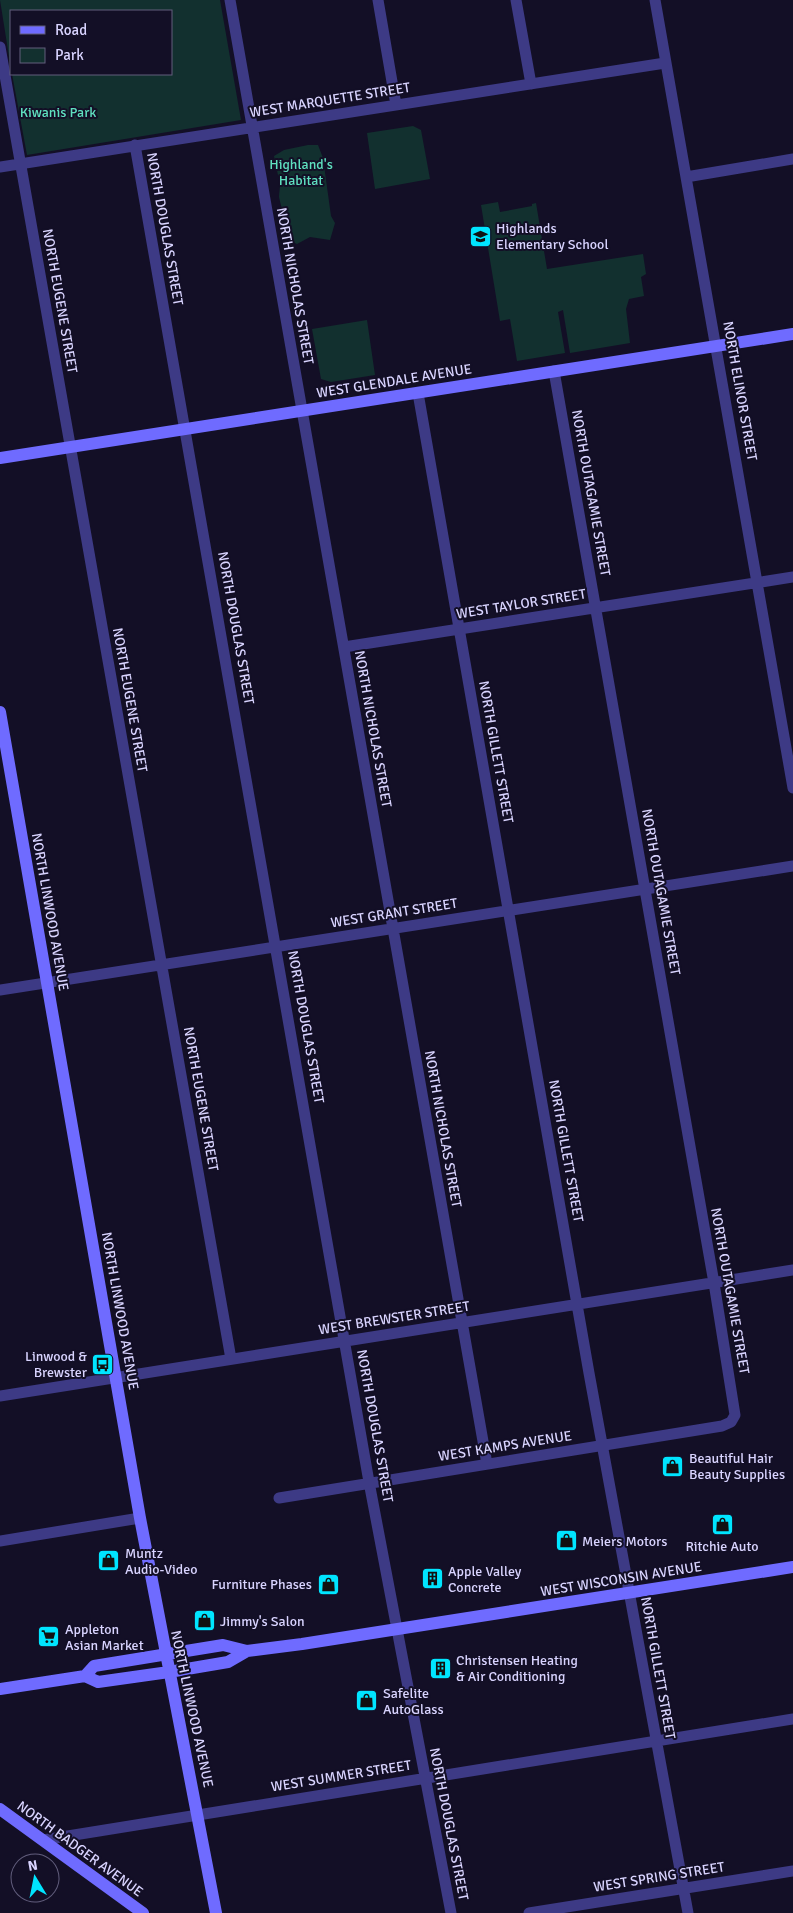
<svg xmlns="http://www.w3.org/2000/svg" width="793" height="1913" viewBox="0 0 793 1913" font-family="Signika,sans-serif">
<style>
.green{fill:#12302f}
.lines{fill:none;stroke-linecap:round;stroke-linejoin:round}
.street{stroke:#3d3a85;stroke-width:11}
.secondary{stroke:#6f6bff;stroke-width:12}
.labels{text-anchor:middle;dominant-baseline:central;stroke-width:4;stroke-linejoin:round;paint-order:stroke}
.street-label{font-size:14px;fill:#d9d4ff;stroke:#130f26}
.park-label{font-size:14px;fill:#5fe0c0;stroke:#130f26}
.poi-label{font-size:14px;fill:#d9d4ff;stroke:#130f26;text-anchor:start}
</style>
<rect width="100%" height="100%" fill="#130f26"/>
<path class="green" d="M0 0H220L241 120 27 155 12 74H171V11H11V69Z
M413 126 421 130 430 179 375 189 367 133Z
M308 145H318L323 158 331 216 335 223 330 240 310 237 297 244 289 240C288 225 282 212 279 197 279 193 280 189 280 184 278 175 276 166 274 156L284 150Z
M498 202 500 212 532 206V204L536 203 547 269 643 254 646 274 641 277 644 296 629 299 626 309 630 343 570 353 563 310 558 312 565 353 517 361 510 319 500 321 481 205Z
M367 320 375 375 331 382 321 379 312 329Z"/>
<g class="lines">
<path class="street" d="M230 0 487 1464
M378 0 396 105
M516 0 531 84
M655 0 793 788
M0 47 231 1359
M135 145 369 1482 451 1913
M0 167 665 63
M686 177 793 159
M418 393 589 1373 688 1913
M344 647 793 577
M0 990 793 866
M0 1396 793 1270
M279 1498 722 1426 731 1422 735 1415 714 1283 554 371
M0 1541 140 1518
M43 1840 793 1719
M529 1913 793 1871"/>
<path class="secondary" d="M0 458 793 334
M0 712 140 1518 216 1913
M85 1676 94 1666 223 1645 247 1651 302 1644 793 1567
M0 1689 85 1676 98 1682 169 1672 228 1662 247 1651
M0 1809 143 1913"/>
</g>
<defs>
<symbol id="school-square" viewBox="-11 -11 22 22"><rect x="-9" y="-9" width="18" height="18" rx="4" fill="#00e5ff" stroke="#130f26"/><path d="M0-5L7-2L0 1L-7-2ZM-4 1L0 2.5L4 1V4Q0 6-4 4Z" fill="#111"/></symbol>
<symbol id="bus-square" viewBox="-11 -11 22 22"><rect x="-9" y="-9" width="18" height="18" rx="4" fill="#00e5ff" stroke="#130f26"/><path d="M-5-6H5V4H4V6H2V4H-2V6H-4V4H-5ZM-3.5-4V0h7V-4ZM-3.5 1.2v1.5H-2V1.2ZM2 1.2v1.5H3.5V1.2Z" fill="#111"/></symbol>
<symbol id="shop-square" viewBox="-11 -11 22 22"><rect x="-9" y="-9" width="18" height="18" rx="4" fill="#00e5ff" stroke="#130f26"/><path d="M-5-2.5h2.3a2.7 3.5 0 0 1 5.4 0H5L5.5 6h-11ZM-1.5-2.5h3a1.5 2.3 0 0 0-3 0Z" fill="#111"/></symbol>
<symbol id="building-square" viewBox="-11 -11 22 22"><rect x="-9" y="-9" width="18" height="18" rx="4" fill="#00e5ff" stroke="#130f26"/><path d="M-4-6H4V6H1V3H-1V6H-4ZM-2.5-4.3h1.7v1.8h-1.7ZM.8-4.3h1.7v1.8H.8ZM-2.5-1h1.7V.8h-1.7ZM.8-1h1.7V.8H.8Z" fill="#111"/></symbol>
<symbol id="supermarket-square" viewBox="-11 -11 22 22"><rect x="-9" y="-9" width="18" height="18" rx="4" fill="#00e5ff" stroke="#130f26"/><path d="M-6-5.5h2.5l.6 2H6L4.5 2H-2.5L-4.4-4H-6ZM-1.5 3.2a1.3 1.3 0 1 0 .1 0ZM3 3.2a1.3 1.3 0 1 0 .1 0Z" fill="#111"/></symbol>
</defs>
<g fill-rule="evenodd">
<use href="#school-square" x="468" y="224" width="25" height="25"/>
<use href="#bus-square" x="90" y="1352" width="25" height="25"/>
<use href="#shop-square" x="660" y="1454" width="25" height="25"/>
<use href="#shop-square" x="710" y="1512" width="25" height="25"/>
<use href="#shop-square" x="554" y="1528" width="25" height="25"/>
<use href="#shop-square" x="96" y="1548" width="25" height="25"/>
<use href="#building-square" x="420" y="1566" width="25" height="25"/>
<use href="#shop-square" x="316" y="1572" width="25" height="25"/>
<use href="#shop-square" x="192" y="1608" width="25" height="25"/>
<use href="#supermarket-square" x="36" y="1624" width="25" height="25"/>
<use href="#building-square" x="428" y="1656" width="25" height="25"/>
<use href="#shop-square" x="354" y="1688" width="25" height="25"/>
</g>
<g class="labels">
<g class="street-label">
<text transform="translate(330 100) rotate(-9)">WEST MARQUETTE STREET</text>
<text transform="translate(165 229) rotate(80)">NORTH DOUGLAS STREET</text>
<text transform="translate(295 286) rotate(80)">NORTH NICHOLAS STREET</text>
<text transform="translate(60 301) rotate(80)">NORTH EUGENE STREET</text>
<text transform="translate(394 381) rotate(-9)">WEST GLENDALE AVENUE</text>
<text transform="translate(740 391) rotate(80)">NORTH ELINOR STREET</text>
<text transform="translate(591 493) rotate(80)">NORTH OUTAGAMIE STREET</text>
<text transform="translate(521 604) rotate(-9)">WEST TAYLOR STREET</text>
<text transform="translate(236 628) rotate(80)">NORTH DOUGLAS STREET</text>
<text transform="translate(130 700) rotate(80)">NORTH EUGENE STREET</text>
<text transform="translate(373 729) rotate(80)">NORTH NICHOLAS STREET</text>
<text transform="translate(496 752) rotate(80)">NORTH GILLETT STREET</text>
<text transform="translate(661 892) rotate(80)">NORTH OUTAGAMIE STREET</text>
<text transform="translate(50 912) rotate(80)">NORTH LINWOOD AVENUE</text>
<text transform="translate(394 913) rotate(-9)">WEST GRANT STREET</text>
<text transform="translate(306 1027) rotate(80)">NORTH DOUGLAS STREET</text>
<text transform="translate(201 1099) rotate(80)">NORTH EUGENE STREET</text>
<text transform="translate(443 1129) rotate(80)">NORTH NICHOLAS STREET</text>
<text transform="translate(566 1151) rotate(80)">NORTH GILLETT STREET</text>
<text transform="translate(730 1291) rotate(80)">NORTH OUTAGAMIE STREET</text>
<text transform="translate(120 1311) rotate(80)">NORTH LINWOOD AVENUE</text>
<text transform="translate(394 1318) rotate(-9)">WEST BREWSTER STREET</text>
<text transform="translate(375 1426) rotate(80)">NORTH DOUGLAS STREET</text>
<text transform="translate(505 1446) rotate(-9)">WEST KAMPS AVENUE</text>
<text transform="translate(621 1579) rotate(-9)">WEST WISCONSIN AVENUE</text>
<text transform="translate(658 1668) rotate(80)">NORTH GILLETT STREET</text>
<text transform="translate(192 1709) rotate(78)">NORTH LINWOOD AVENUE</text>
<text transform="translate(341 1776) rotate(-9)">WEST SUMMER STREET</text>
<text transform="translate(449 1824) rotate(79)">NORTH DOUGLAS STREET</text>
<text transform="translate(80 1849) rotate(36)">NORTH BADGER AVENUE</text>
<text transform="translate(659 1877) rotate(-9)">WEST SPRING STREET</text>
</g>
<g class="park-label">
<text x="58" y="112">Kiwanis Park</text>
<text x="301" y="164">Highland's<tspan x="301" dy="16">Habitat</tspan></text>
</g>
<g class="poi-label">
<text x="496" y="228">Highlands<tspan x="496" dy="16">Elementary School</tspan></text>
<text x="87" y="1356" text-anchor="end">Linwood &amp;<tspan x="87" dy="16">Brewster</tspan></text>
<text x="689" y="1458">Beautiful Hair<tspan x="689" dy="16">Beauty Supplies</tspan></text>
<text x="582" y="1541">Meiers Motors</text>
<text x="722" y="1546" text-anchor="middle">Ritchie Auto</text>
<text x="125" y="1553">Muntz<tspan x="125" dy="16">Audio-Video</tspan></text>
<text x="448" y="1571">Apple Valley<tspan x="448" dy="16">Concrete</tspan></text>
<text x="312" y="1584" text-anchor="end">Furniture Phases</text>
<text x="220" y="1621">Jimmy's Salon</text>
<text x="65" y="1629">Appleton<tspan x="65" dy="16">Asian Market</tspan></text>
<text x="456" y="1660">Christensen Heating<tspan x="456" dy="16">&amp; Air Conditioning</tspan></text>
<text x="383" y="1693">Safelite<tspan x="383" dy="16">AutoGlass</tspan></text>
</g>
</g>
<rect x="10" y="10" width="162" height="65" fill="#130f26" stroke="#625e7d"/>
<rect x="20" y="26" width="25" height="8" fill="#6f6bff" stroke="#625e7d"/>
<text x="55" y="35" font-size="15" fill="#d9d4ff">Road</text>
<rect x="20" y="48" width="25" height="15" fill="#12302f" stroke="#625e7d"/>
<text x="55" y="60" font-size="15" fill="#d9d4ff">Park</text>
<g transform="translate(35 1878) rotate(350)"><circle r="24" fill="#130f26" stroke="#625e7d"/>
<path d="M0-4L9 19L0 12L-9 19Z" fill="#00e5ff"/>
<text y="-8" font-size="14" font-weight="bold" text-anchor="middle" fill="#d9d4ff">N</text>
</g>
</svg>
